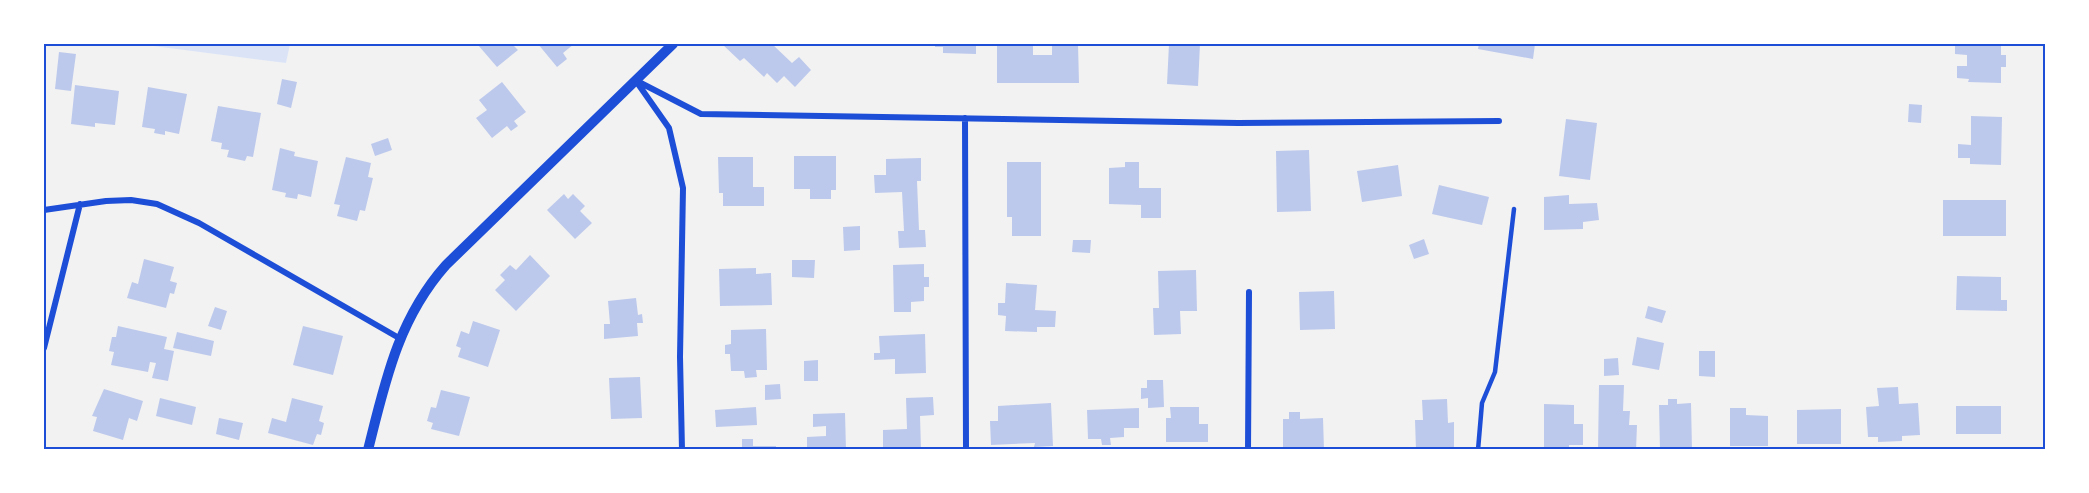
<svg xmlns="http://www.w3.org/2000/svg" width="2089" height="493" viewBox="0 0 2089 493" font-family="'Public Sans',sans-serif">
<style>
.green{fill:#dbe4f7}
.building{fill:#bdc9ec}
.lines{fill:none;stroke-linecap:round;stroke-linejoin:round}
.service{stroke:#1d4ed8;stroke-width:4.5}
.minor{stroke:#1d4ed8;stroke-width:6}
.tertiary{stroke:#1d4ed8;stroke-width:10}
.neatline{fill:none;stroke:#1d4ed8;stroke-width:2}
</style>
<rect width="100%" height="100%" fill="#f2f2f2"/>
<path class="green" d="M138 44H290L286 63Z"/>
<path class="building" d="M480 44H512L518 50 497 67 478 45Z
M538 44H574L563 53 567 59 557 67Z
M722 44H772L792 63 799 57 811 70 795 87 784 76 777 83 767 73 764 77 744 58 740 61Z
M935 44H976V54L943 53V47H935Z
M997 44H1033V55H1052V44H1078L1079 83H997Z
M1169 44H1200L1198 86 1167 84Z
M1479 44H1535L1533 59 1478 49Z
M1955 44H2001V55H2006V67H2001V83L1968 82 1969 79 1957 78V66H1967V55L1955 54Z
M59 52 76 54 71 91 55 89Z
M282 79 297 82 291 108 277 104Z
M502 82 526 112 514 121 518 126 511 131 507 126 492 138 476 118 487 110 479 100Z
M75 85 119 91 115 125 95 123V127L71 124Z
M148 87 187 94 179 134 165 131V135L154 133 155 129 142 127Z
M1909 104 1922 105 1921 123 1908 122Z
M218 106 261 113 253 157 247 156 245 161 227 157 229 150 221 149 222 143 211 141Z
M1971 116 2002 117 2001 165 1970 164V158H1958V144L1971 145Z
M1566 119 1597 123 1590 180 1559 176Z
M388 138 392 150 375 156 371 144Z
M280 148 295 152 294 156 318 161 311 197 298 194 297 199 285 197 286 193 272 190Z
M1309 150 1311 211 1277 212 1276 151Z
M794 156H836V190H831V199H810V189H794Z
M346 157 371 163 368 177 373 178 365 211 360 210 357 221 337 216 340 205 334 204Z
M718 157H753V187H764V206H723V193H719Z
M921 158V181H917L919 230H925L926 247 899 248 898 231H904L902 192 875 193 874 175H886V159Z
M1007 162H1041V236H1012V217H1007Z
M1125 162H1139V188H1161V218H1141V205L1109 204V168L1125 167Z
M1398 165 1402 196 1362 202 1357 171Z
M1439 185 1489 197 1482 225 1432 214Z
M564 194 568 199 573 194 585 206 580 211 592 223 575 239 547 210Z
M1569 195V204L1597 203 1599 220 1583 222V229L1544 230V197Z
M1943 200H2006V236H1943Z
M860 226V250L844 251 843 227Z
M1424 239 1429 254 1414 259 1409 245Z
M1073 240H1091L1090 253 1072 252Z
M530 255 550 276 516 311 495 290 505 280 500 275 510 265 516 270Z
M144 259 174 267 170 281 177 283 174 294 170 293 166 308 127 298 132 282 138 284Z
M792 260H815L814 278 792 277Z
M924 264V277H929V287H924V301L911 302V312H894L893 265Z
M756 268V274L771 273 772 305 720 306 719 269Z
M1196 270 1197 311H1180L1181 334 1154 335 1153 308H1159L1158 271Z
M1957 276 2001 277V300H2007V311L1956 310Z
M1006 283 1037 285 1035 310 1056 311 1055 327H1037V332L1005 331 1006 316 998 315V303H1005Z
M1334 291 1335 329 1300 330 1299 292Z
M636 298 638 315 642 314 643 323H637L638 336 604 339V324H610L608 301Z
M1648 306 1666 311 1662 323 1645 318Z
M215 307 227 311 221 330 208 326Z
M473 321 500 330 488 367 458 357 461 348 456 346 461 331 469 334Z
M118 326 167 337 164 349 174 351 168 381 152 378 156 363 150 362 148 372 111 365 114 352 109 351 112 337H116Z
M303 326 343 336 333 375 293 365Z
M766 329 767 370H756L757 377 745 378 744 371H731L730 354H725V345L731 344V330Z
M177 332 214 341 211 356 173 348Z
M925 334 926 373 895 374V359L874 360V353H880L879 336Z
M1637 337 1664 343 1659 370 1632 365Z
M1699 351H1715V377L1699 376Z
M1618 358 1619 375 1604 376V359Z
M818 360V381H804V361Z
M640 377 642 418 611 419 609 378Z
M1147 380H1163L1164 407 1148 408V398L1141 399V388H1147Z
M780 384 781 399 765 400V385Z
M1599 385H1624L1623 411H1630L1629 425H1637L1636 450H1598Z
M1898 387 1899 404 1918 403 1920 435 1902 436V441L1878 442V437H1868L1866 407 1879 406 1877 388Z
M104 389 143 401 137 421 129 418 123 440 93 431 97 417 92 416Z
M441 390 470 397 459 436 431 429 433 423 427 421 431 407 436 408Z
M933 397 934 415 920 416 921 450H883V430L907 429 906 398Z
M160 398 196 407 192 425 156 416Z
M292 398 323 406 319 421 324 423 321 435 317 434 313 445 268 433 272 418 286 422Z
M1447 399 1448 423 1454 422V450H1416L1415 420H1423L1422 400Z
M1668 399H1677V404L1691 403 1692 450H1660L1659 405H1668Z
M1051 403 1053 446 1034 447 1035 443 991 445 990 421H998V406Z
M1544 404 1574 405V424H1583V445H1569V450H1544Z
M1956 406H2001V434H1956Z
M756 407 757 425 716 427 715 410Z
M1170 407H1199V424H1208V442H1166V418H1171Z
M1139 408V428H1124V437L1110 438 1111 445H1102L1101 439H1088L1087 410Z
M1730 408H1746V415L1768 416V446H1730Z
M1841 409V444H1797V410Z
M1289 412H1300V419L1323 418 1324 450H1283V419H1289Z
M845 413 846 450H795V447H807V437L826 436V426L813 427V414Z
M219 418 243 423 239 440 216 434Z
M742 439H753V446H776V450H742Z"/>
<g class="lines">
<path class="service" d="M1478 450 1482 403 1495 372 1514 209"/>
<path class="minor" d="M635 80 701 114 1238 123 1499 121
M636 81 669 128 683 188 680 357 682 450
M965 118 966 450
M44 210 106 201 131 200 157 204 199 223 399 338
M44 348 80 204
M1248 450 1249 292"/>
<path class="tertiary" d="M368 450C385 382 398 319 446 265L673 44"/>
</g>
<rect width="2089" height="493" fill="none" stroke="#ffffff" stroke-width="90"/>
<rect x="45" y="45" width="1999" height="403" class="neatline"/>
</svg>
